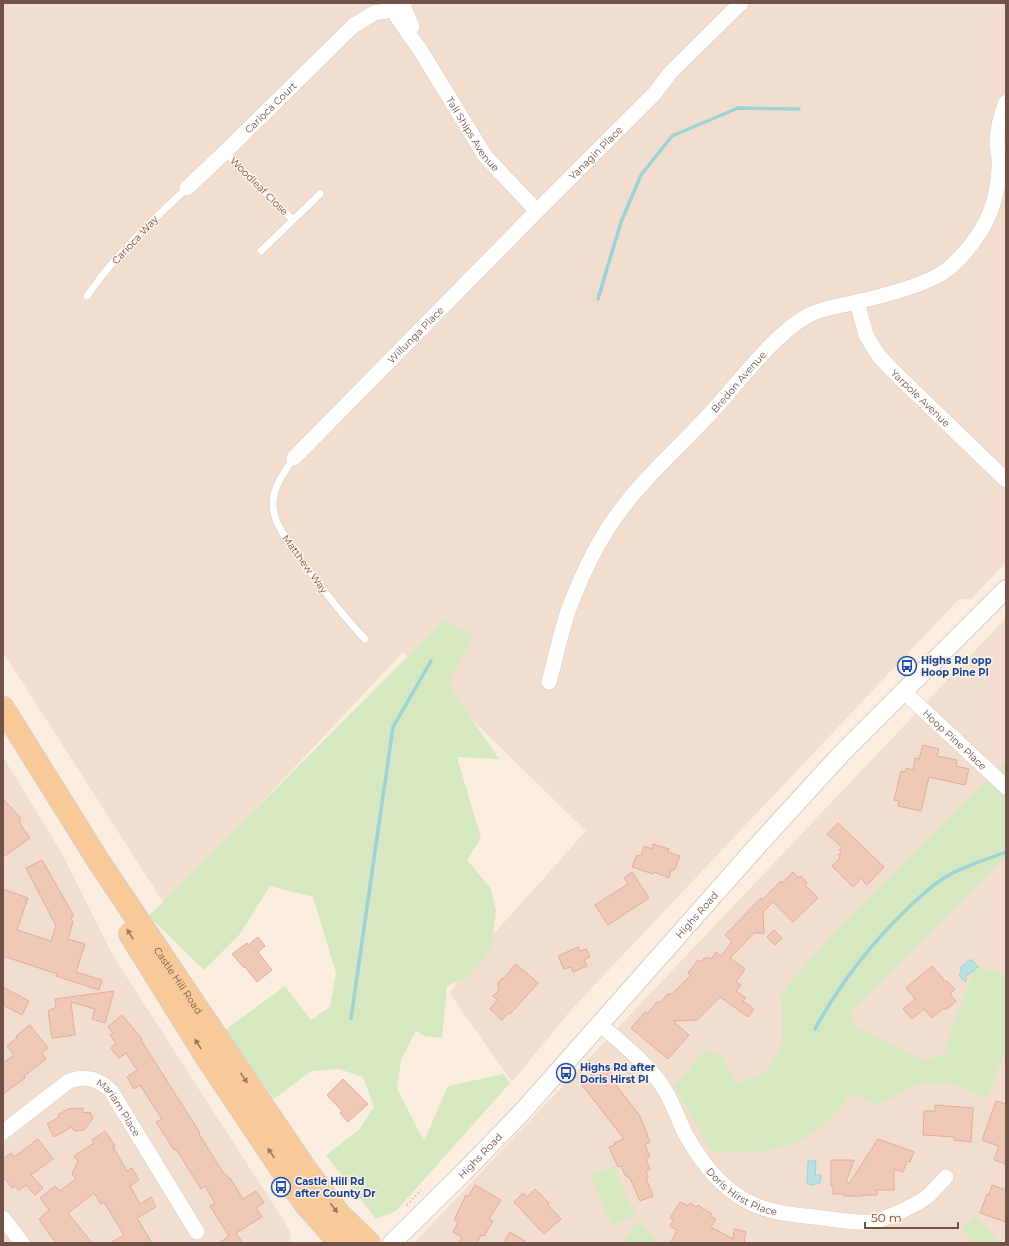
<svg xmlns="http://www.w3.org/2000/svg" width="1009" height="1246" viewBox="0 0 1009 1246" font-family="Montserrat,sans-serif">
<style>
.residential{fill:#f2decf}
.green{fill:#d5e8bf}
.water{fill:#b6e2e4;stroke:#9cd3d5}
.lines{fill:none;stroke-linecap:round;stroke-linejoin:round}
.stream{stroke:#9cd3d5;stroke-width:3.5}
.building{fill:#f0c8b8;stroke:#e2ac99}
.service-casing{stroke:#dfc9bc;stroke-width:8}
.minor-casing{stroke:#dfc9bc;stroke-width:16}
.tertiary-casing{stroke:#dfc9bc;stroke-width:20}
.primary-casing{stroke:#d7cfcc;stroke-width:24}
.path{stroke:#d4ab9c;stroke-width:2;stroke-dasharray:1 3;stroke-linecap:butt}
.service{stroke:#fff;stroke-width:7}
.minor{stroke:#fff;stroke-width:15}
.tertiary{stroke:#fff;stroke-width:18}
.primary{stroke:#f9ca99;stroke-width:22}
.oneway{fill:#9a7660}
.labels{text-anchor:middle;dominant-baseline:central;stroke-width:3;stroke-linejoin:round;paint-order:stroke}
.street-label{font-size:10px;fill:#715248;stroke:#fff2e6}
.transit-label{font-size:10px;font-weight:bold;fill:#164399;stroke:#fff2e6;text-anchor:start}
</style>
<rect width="100%" height="100%" fill="#fbede0"/>
<path class="residential" d="M3 3H1006V562L971 599H959L570 1011 512 1082 450 994 473 957 586 831 403 652 165 905 3 652Z
M1006 618V1243H414L595 1052Z
M3 757 60 850 112 954 291 1232 289 1243H3Z"/>
<path class="green" d="M444 620 473 636 448 684 499 759 457 757 481 838 467 860 491 889 496 910 491 950 468 977 447 986 442 1038 425 1036 416 1031 401 1060 397 1089 424 1141 448 1086 504 1074 510 1083 396 1211 376 1219 326 1155 359 1130 374 1107 363 1077 339 1069 311 1071 274 1099 224 1031 285 986 311 1020 330 1007 336 973 313 897 270 886 240 934 204 970 149 916Z
M1006 761V856L850 1012 854 1025 921 1060 944 1055 950 1035 975 966 1004 974 1006 985V1050L986 1098 954 1084H918L877 1105 853 1093 826 1123 796 1143 764 1151 712 1152 674 1086 704 1051 721 1055 736 1083 764 1074 783 1044 781 993 840 926Z
M614 1166 635 1216 612 1225 590 1175Z
M975 1215 1000 1243H974L961 1228Z
M638 1222 661 1243H626L623 1240Z"/>
<path class="water" d="M969 960H972L978 967 965 977 967 980 965 982 959 975 962 971 960 968Z
M808 1161H816L815 1175H821L820 1183H815L814 1185 807 1184Z"/>
<g class="lines">
<path class="stream" d="M598 299 621 222 641 175 672 136 738 108 799 109
M351 1018 393 727 431 661
M815 1029C839 985 869 946 905 911 917 899 930 887 944 878 963 866 986 860 1006 852"/>
</g>
<path class="building" d="M923 745 939 749 937 756 957 760 956 766 969 769 965 785 929 777 921 811 898 806 899 801 894 800 901 771 905 772 906 768 913 770 915 758 919 759Z
M3 799 20 817V824L30 838 3 857Z
M838 823 884 867 867 885 861 879 853 887 832 866 840 858 838 855 841 852 839 850 842 847 827 834Z
M653 844 669 849 668 852 680 856 675 869H674L673 871 671 870 669 878 654 872 653 874 632 867 637 855 641 856 644 846 652 849Z
M42 860 74 916 71 918 73 922 68 939 85 944 76 972 102 980 99 990 56 976 57 974 3 956V889L28 898 17 930 51 941 56 926 26 868Z
M632 872 649 898 608 925 595 905 628 884 624 878Z
M793 872 798 878 801 876 807 883 805 885 818 898 793 922 773 902 763 912 764 933H754L730 958 745 969 736 982 741 985 736 991 746 998 743 1001 754 1009 748 1017 720 997 697 1020 673 1021 689 1035 668 1059 631 1028 645 1012 647 1014 657 1002 659 1003 668 994H672L691 975 688 973 698 960 701 962 704 958 706 959 708 957 711 959 716 952 721 956 732 942 725 935 761 898 762 900 781 881 782 883Z
M774 930 782 938 775 945 767 937Z
M258 937 265 946 258 952 272 970 257 982 245 967 244 968 232 954 247 943 248 945Z
M578 947 580 951 586 949 590 957 584 960 587 966 573 972 571 967 564 969 558 956Z
M516 964 538 983 510 1014 508 1013 502 1020 490 1009 497 1000 493 996 499 990 498 983 502 978H504Z
M932 966 946 982 947 981 955 989 950 994 956 1001 946 1010 944 1008 932 1018 924 1009 912 1019 903 1009 915 999 906 988Z
M3 987 29 1001 22 1015 3 1005Z
M114 991 105 1023 92 1019 95 1009 71 1002 75 1035 52 1038 48 1011 56 1007 55 999Z
M122 1015 142 1039 141 1040 200 1133 199 1134 224 1174H226L229 1179 230 1178 243 1199 256 1191 264 1203 256 1208 262 1217 236 1233 243 1243H219L229 1236 210 1206 215 1203 205 1186 201 1189 176 1149 174 1150 156 1122 162 1119 140 1085 134 1089 127 1077 137 1070 126 1053 119 1058 111 1048 116 1043 110 1035 113 1033 108 1027Z
M30 1025 48 1048 42 1053 46 1059 24 1076 25 1078 3 1094V1063L14 1055 7 1046 17 1038 16 1036Z
M602 1066 604 1069 607 1067 615 1078 612 1080 640 1116 650 1142 645 1145 650 1157 646 1159 650 1169 646 1171 648 1177 646 1178 653 1196 640 1201 630 1178 625 1175 621 1166 618 1167 609 1147 616 1144 614 1143 624 1139 582 1085 586 1081 585 1080Z
M343 1079 368 1104 348 1122 340 1113 342 1111 327 1095Z
M996 1101 1006 1104V1164L994 1160 999 1146 982 1140Z
M935 1105 973 1108 971 1142 954 1140V1137L923 1135 924 1111H935Z
M83 1108V1113L90 1112 93 1118 84 1130 74 1131 72 1127 54 1137 47 1124 59 1117 58 1115 68 1109Z
M105 1131 115 1146 113 1147 127 1171 132 1168 139 1180 130 1186 140 1204 151 1197 156 1207 137 1218 152 1243H110L124 1235 104 1202 101 1204 94 1193 68 1213 92 1243H56L39 1219 49 1210 40 1198 55 1186 60 1191 76 1179 72 1174 78 1161 74 1156 94 1143 92 1140Z
M38 1139 53 1159 31 1175 43 1188 35 1195 26 1185 19 1190 15 1186 12 1188 3 1177V1159L11 1153 14 1157Z
M878 1139 914 1152 910 1162 907 1161 903 1172 894 1169V1190H877V1195H862V1196H844V1194H833V1187L831 1186V1160H854L846 1182 849 1184Z
M475 1185 501 1200 489 1219 493 1221 484 1236 481 1235 477 1243H459L462 1237 453 1232 458 1222 454 1220 466 1195 468 1197Z
M992 1185 1006 1190V1222L980 1213 987 1194 989 1195Z
M535 1189 549 1203 548 1205 561 1219 544 1234 514 1202 523 1193 527 1197Z
M680 1202 688 1206 690 1203 697 1207 698 1205 712 1214 710 1216 716 1219 711 1227 733 1239 734 1229 746 1232 744 1243H671L677 1230 670 1226 673 1220 670 1218Z
M510 1232 528 1243H503Z"/>
<g class="lines">
<g class="service-casing">
<path id="service" d="M225 152 293 220
M261 251 320 194
M87 296C115 255 151 222 187 188
M294 458C285 471 274 485 273 502 273 511 275 520 280 528 286 541 297 554 306 566 324 591 343 616 365 639"/>
</g>
<g class="minor-casing">
<g id="minor">
<path d="M402 3 412 27"/>
<path id="s1" d="M392 10C402 23 409 36 419 48L485 156 537 211"/>
<path id="s2" d="M187 188 225 152 353 26 374 13 386 11"/>
<path id="s3" d="M857 302 866 335 878 355 893 371 1006 480"/>
<path id="s4" d="M294 458 537 211 654 94 670 73 741 3"/>
<path id="s5" d="M549 682C556 657 561 630 570 606 583 572 598 540 620 511 648 473 685 442 717 406 743 377 773 336 807 316 821 308 840 306 856 302 883 296 915 288 939 275 953 267 969 249 978 235 991 216 998 192 999 168 1000 160 998 152 997 144 997 130 1001 115 1006 102"/>
<path id="s6" d="M903 691 1006 787"/>
<path id="s7" d="M600 1025C621 1042 644 1061 661 1084 672 1099 677 1118 686 1135 702 1164 724 1192 755 1205 778 1215 805 1215 830 1219 844 1221 858 1223 872 1222 884 1220 921 1203 929 1195 935 1189 940 1183 946 1177"/>
<path id="s8" d="M3 1132 69 1081C85 1075 99 1079 111 1091L197 1232"/>
<path d="M3 1218 22 1243"/>
</g>
</g>
<g class="tertiary-casing">
<g id="tertiary">
<path id="s9" d="M392 1243 464 1172 523 1111 759 844 842 753 1006 589"/>
</g>
</g>
<g class="primary-casing">
<g id="primary">
<path id="s10" d="M3 708 99 862 304 1167 339 1214 369 1243"/>
<path d="M130 934 207 1058 292 1185 307 1206 340 1243"/>
</g>
</g>
<path class="path" d="M407 1205 421 1190"/>
<use href="#service" class="service"/>
<use href="#minor" class="minor"/>
<use href="#tertiary" class="tertiary"/>
<use href="#primary" class="primary"/>
</g>
<defs><path id="oneway-solid" d="M-6-.8H1V-3.2L6.5 0L1 3.2V.8H-6Z"/></defs>
<g class="oneway">
<use href="#oneway-solid" transform="translate(130 934) rotate(-122)"/>
<use href="#oneway-solid" transform="translate(198 1044) rotate(-122)"/>
<use href="#oneway-solid" transform="translate(244 1078) rotate(56)"/>
<use href="#oneway-solid" transform="translate(271 1153) rotate(-124)"/>
<use href="#oneway-solid" transform="translate(334 1208) rotate(53)"/>
</g>
<defs>
<g id="bus-ring" transform="scale(1)"><circle r="9.5" fill="#fff2e6" stroke="#1a4fb4" stroke-width="1.5"/><path d="M-5-6H5V4H4V6H2V4H-2V6H-4V4H-5ZM-3.5-4V0h7V-4ZM-3.5 1.2v1.5H-2V1.2ZM2 1.2v1.5H3.5V1.2Z" fill="#1a4fb4"/></g>
</defs>
<g fill-rule="evenodd">
<use href="#bus-ring" x="907" y="666"/>
<use href="#bus-ring" x="566" y="1073"/>
<use href="#bus-ring" x="281" y="1187"/>
</g>
<g class="labels">
<g class="street-label">
<text stroke="none"><textPath href="#s2" startOffset="116">Carioca Court</textPath></text>
<text stroke="none"><textPath href="#s1" startOffset="148">Tall Ships Avenue</textPath></text>
<text stroke="none"><textPath href="#s4" startOffset="429">Yanagin Place</textPath></text>
<text transform="translate(259 186) rotate(45)">Woodleaf Close</text>
<text transform="translate(135 240) rotate(-47)">Carioca Way</text>
<text stroke="none"><textPath href="#s4" startOffset="173">Willunga Place</textPath></text>
<text stroke="none"><textPath href="#s5" startOffset="362">Bredon Avenue</textPath></text>
<text stroke="none"><textPath href="#s3" startOffset="118">Yarpole Avenue</textPath></text>
<text transform="translate(305 564) rotate(54)">Matthew Way</text>
<text stroke="none"><textPath href="#s6" startOffset="71">Hoop Pine Place</textPath></text>
<text stroke="none"><textPath href="#s9" startOffset="448">Highs Road</textPath></text>
<text stroke="none"><textPath href="#s10" startOffset="324">Castle Hill Road</textPath></text>
<text stroke="none"><textPath href="#s8" startOffset="147">Mariam Place</textPath></text>
<text stroke="none"><textPath href="#s9" startOffset="124">Highs Road</textPath></text>
<text stroke="none"><textPath href="#s7" startOffset="224">Doris Hirst Place</textPath></text>
</g>
<g class="transit-label">
<text x="921" y="660">Highs Rd opp<tspan x="921" dy="12">Hoop Pine Pl</tspan></text>
<text x="580" y="1067">Highs Rd after<tspan x="580" dy="12">Doris Hirst Pl</tspan></text>
<text x="295" y="1181">Castle Hill Rd<tspan x="295" dy="12">after County Dr</tspan></text>
</g>
</g>
<rect width="1009" height="1246" fill="none" stroke="#715248" stroke-width="8"/>
<path d="M865 1222v6h93v-6" fill="none" stroke="#715248" stroke-width="2"/>
<text x="871" y="1222" font-size="12" fill="#715248" stroke="#fff2e6" stroke-width="3" paint-order="stroke">50 m</text>
</svg>
